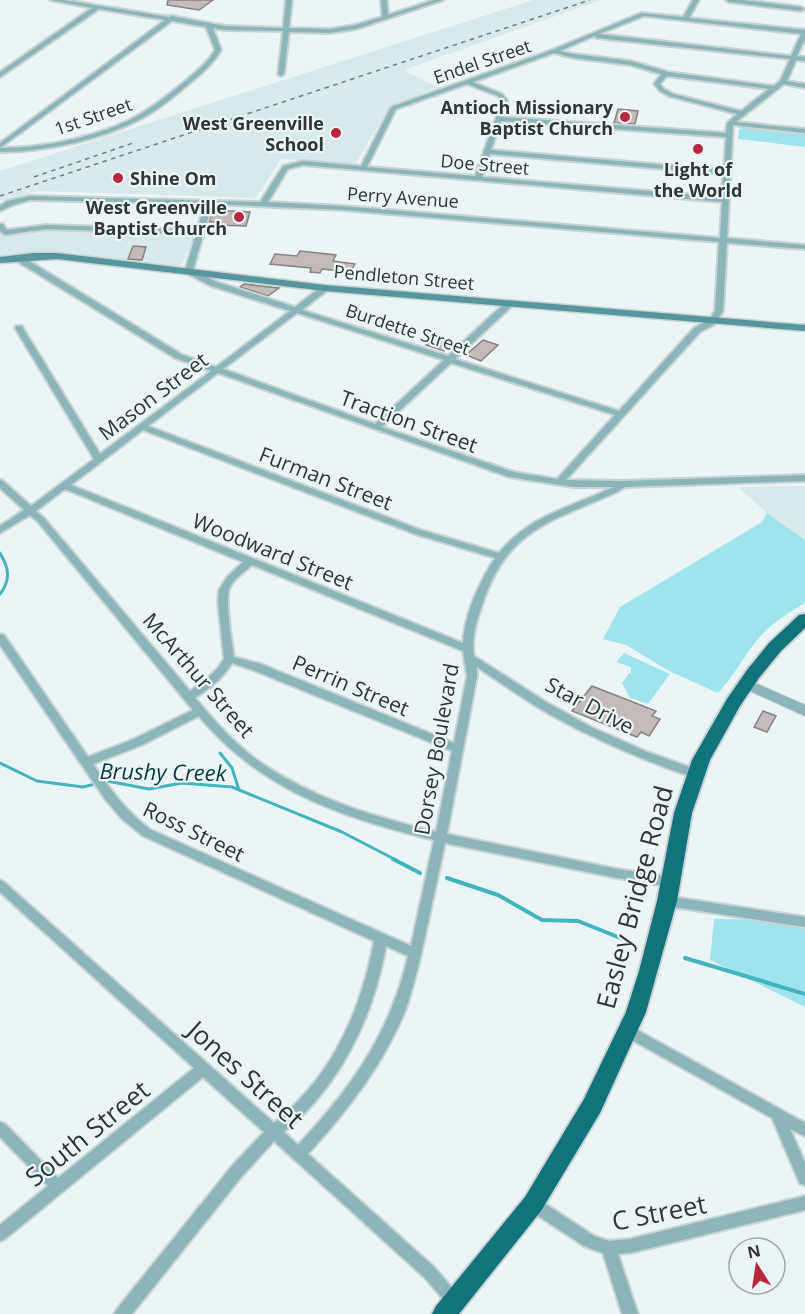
<svg xmlns="http://www.w3.org/2000/svg" width="805" height="1314" viewBox="0 0 805 1314" font-family="'Open Sans',sans-serif">
<style>
.built{fill:#d8e9eb}
.green{fill:#9fe4ea}
.lines{fill:none;stroke-linecap:round;stroke-linejoin:round}
.stream-far1{stroke:#43b3bd;stroke-width:3}
.stream{stroke:#43b3bd;stroke-width:4}
.building{fill:#c3baba;stroke:#8a8282;stroke-width:1.5}
.minor-casing{stroke:#cad2d3;stroke-width:4}
.tertiary-casing{stroke:#cad2d3;stroke-width:2}
.secondary-casing{stroke:#cad2d3;stroke-width:3}
.trunk-casing{stroke:#cad2d3;stroke-width:4}
.minor{fill:#8bb5b8;fill-rule:evenodd}
.tertiary{fill:#8bb5b8;fill-rule:evenodd}
.secondary{fill:#54969c;fill-rule:evenodd}
.trunk{fill:#11747c;fill-rule:evenodd}
.rail{stroke:#767c7c;stroke-width:1.5;stroke-dasharray:4.5 4.5;stroke-linecap:butt}
.poi-dot{fill:#b82740;stroke:#ecf5f6;stroke-width:2}
.labels{text-anchor:middle;dominant-baseline:central;stroke-width:4.5;stroke-linejoin:round;paint-order:stroke}
.far-street-label{font-size:18px;fill:#313535;stroke:#ecf5f6}
.far-poi-label{font-size:18px;font-weight:bold;fill:#313535;stroke:#ecf5f6;text-anchor:end}
.street-label{font-size:21px;fill:#313535;stroke:#ecf5f6}
.water-label{font-size:22px;font-style:italic;fill:#03393d;stroke:#ecf5f6}
.near-street-label{font-size:26px;fill:#313535;stroke:#ecf5f6}
</style>
<rect width="100%" height="100%" fill="#ecf5f6"/>
<path class="built" d="M533 0H601L404 70 437 87 390 106 356 163 281 159 256 198 39 191 0 201V171Z
M0 229H74L198 234 180 266 26 253 0 256Z
M805 486V540L767 513 738 487Z"/>
<path class="green" d="M743 128 805 135V147L738 139 739 129Z
M767 513 805 540V603C786 614 767 626 754 644 742 660 732 678 718 693L669 671 626 645 603 639 620 607 762 522Z
M624 653 670 674 648 704 630 698 622 683 629 673H631V667L616 662Z
M714 919 785 920 805 924V1007L710 960Z"/>
<g class="lines">
<path class="stream-far1" d="M0 553C9 568 11 580 0 594
M220 753 232 768 239 790
M0 763 37 781 83 787 107 781 149 789 182 783 232 787 342 832 396 860"/>
<path class="stream" d="M393 859 420 873
M447 878 498 895 542 920 578 921 628 941
M685 958 805 994"/>
</g>
<path class="building" d="M168 0H213L199 10 167 5Z
M618 109 638 111 635 124 614 123Z
M212 211H232L250 212 246 226 213 225 214 222H209Z
M133 246 146 247 142 260 128 259Z
M300 251 336 255 333 261 355 264 350 272 322 269 320 273 310 272 311 268 270 264 275 254 297 256Z
M244 284 279 288 268 296 240 287Z
M434 338 452 344 444 351 426 345Z
M483 340 498 345 481 361 466 355Z
M592 686 656 711 652 716 660 719 649 736 641 732 637 737 572 711Z
M763 711 776 716 767 732 754 727Z"/>
<g class="lines">
<g class="minor-casing">
<path id="minor" d="M50 0H64L169 17 172 16 225 26 283 28 286 0H292L289 28 330 29 355 25 382 17 381 0H387L388 15 434 0H443L356 29 330 33 289 32 284 74 281 76 278 74 283 31 225 30 213 28 221 50C214 63 201 74 190 83 176 95 162 107 146 116 106 139 46 152 0 152V143L165 20 99 9 0 77V72L92 8ZM172 21 206 27 215 50C208 63 194 73 183 83 170 93 157 104 142 113 104 136 45 148 0 148Z
M693 0H699L689 18 805 30V39L797 56 805 57V61L796 60 787 81 805 84V88L784 84 736 122 805 129V133L733 125 727 238 805 245V249L727 243 723 311 715 324 700 332 566 480 621 481 805 475V481L625 487 617 492C553 521 508 528 483 602 477 620 471 637 474 656L546 702 591 727 645 751 700 771 702 774 700 777H692C643 760 596 740 551 715 525 700 501 683 477 667V676L447 834 617 869 671 877 675 879 677 882 675 885 671 887 617 878 445 843C440 868 434 893 429 918 422 950 416 981 405 1011 383 1065 347 1111 308 1154L434 1267 460 1297 463 1302 460 1307 455 1309 450 1307 424 1277 274 1141 242 1176 132 1314H114L117 1309 232 1166 264 1132 203 1077 5 1239 0 1241V1225L48 1186 0 1137V1122L5 1124 58 1178 194 1068 0 892V880L4 882 274 1123C331 1078 361 1012 374 941L143 836 122 819 105 799 0 645V634L4 635 88 757 134 739 193 710 38 522 30 515 0 533V526L24 510 0 488V480L3 481 31 506 94 459 15 328 16 326H22L23 328 100 454 211 371 175 358 15 260V256H21L181 354 216 367 290 311 211 286 186 273 185 271 196 234 46 229 5 235 0 231V224H3L7 230 46 225 197 230 205 204 30 200 13 205 0 211V206L7 201 30 196 260 202 283 166 303 161 361 166 391 107 552 50 641 13 683 17ZM644 16 801 34 791 56 599 34ZM594 36 597 38 790 59 780 81 774 86 668 72 631 61 574 54 560 51ZM554 53 574 58 630 65 661 74 654 84 660 91 669 96 737 114 727 123 726 133 503 117 507 100 502 94 473 82ZM667 76 769 89 741 111 673 94 664 89 660 84ZM467 84 498 96 502 101 475 176 367 167 396 109ZM501 121 726 137 724 170 491 150ZM490 154 723 174 722 197 482 177ZM303 165 722 202 720 238 343 206 268 202 288 169ZM212 204 343 210 719 242 715 311 709 320 694 328 619 411 455 359 512 306V302H506L448 356 302 310 328 290V286H322L295 307 217 282 193 270ZM297 313 444 360 375 424 223 369ZM451 363 615 415 557 479 514 472 382 427ZM218 373 509 477 573 487H613C571 508 531 514 499 553L421 530 148 426ZM143 430 415 534 495 558C479 583 465 613 463 643L71 485ZM65 489 243 562 227 577 219 590 218 602 224 659 217 669 208 678 190 691 44 518 36 511ZM252 565 463 651 467 676 454 743 261 664 234 657C232 642 225 603 229 590 232 580 244 572 252 565ZM232 663 253 670 452 751 436 832C371 816 307 797 253 757 231 740 213 719 195 698 210 688 222 679 232 663ZM199 716C260 790 343 818 434 840L411 946 151 830C126 812 110 789 93 764L142 745ZM386 946 408 956C390 1034 352 1087 298 1145L284 1132C340 1086 373 1018 386 946Z
M726 0H743L801 7 804 9 801 11 729 2Z
M667 896 805 917V927L667 906 663 904 661 901 663 898Z
M628 1025 805 1123V1136L790 1129 805 1163V1185L800 1184 772 1118 623 1035 621 1031 623 1027Z
M805 1196V1210L630 1253 618 1254 638 1314H622L603 1253 584 1246 528 1209 526 1204 528 1199 533 1197 538 1199 594 1236 609 1241 630 1239Z"/>
</g>
<g class="tertiary-casing">
<path id="tertiary" d="M746 679 805 705V716L741 687 739 684Z"/>
</g>
<g class="secondary-casing">
<path id="secondary" d="M34 253H57L325 285 805 325V331L325 291 57 259 0 263V257Z"/>
</g>
<g class="trunk-casing">
<path id="trunk" d="M805 614V628L781 651 759 678 740 706 710 760 692 813 677 901 646 1012 600 1113 541 1211 459 1314H432L436 1306 525 1197 584 1099 626 1012 639 971 657 901 674 813 692 760 727 699 747 670 769 643 799 615Z"/>
</g>
<use href="#minor" class="minor"/>
<use href="#tertiary" class="tertiary"/>
<use href="#secondary" class="secondary"/>
<use href="#trunk" class="trunk"/>
<path class="rail" d="M34 177 136 142
M0 196 590 0"/>
</g>
<g class="poi-dot">
<circle cx="625" cy="117" r="6"/>
<circle cx="336" cy="133" r="6"/>
<circle cx="698" cy="149" r="6"/>
<circle cx="118" cy="178" r="6"/>
<circle cx="239" cy="217" r="6"/>
</g>
<g class="labels">
<g class="far-street-label">
<text transform="translate(482 61) rotate(-19)">Endel Street</text>
<text transform="translate(93 116) rotate(-19)">1st Street</text>
<text transform="translate(485 164) rotate(5)">Doe Street</text>
<text transform="translate(403 197) rotate(4)">Perry Avenue</text>
<text transform="translate(404 277) rotate(5)">Pendleton Street</text>
<text transform="translate(408 329) rotate(18)">Burdette Street</text>
</g>
<g class="far-poi-label">
<text x="613" y="107">Antioch Missionary<tspan x="613" dy="21">Baptist Church</tspan></text>
<text x="324" y="123">West Greenville<tspan x="324" dy="21">School</tspan></text>
<text x="698" y="169" text-anchor="middle">Light of<tspan x="698" dy="21">the World</tspan></text>
<text x="130" y="178" text-anchor="start">Shine Om</text>
<text x="227" y="207">West Greenville<tspan x="227" dy="21">Baptist Church</tspan></text>
</g>
<g class="street-label">
<text transform="translate(153 396) rotate(-37)">Mason Street</text>
<text transform="translate(409 421) rotate(20)">Traction Street</text>
<text transform="translate(326 478) rotate(21)">Furman Street</text>
<text transform="translate(273 551) rotate(22)">Woodward Street</text>
<text transform="translate(199 675) rotate(49)">McArthur Street</text>
<text transform="translate(351 685) rotate(23)">Perrin Street</text>
<text transform="translate(590 705) rotate(28)">Star Drive</text>
<text transform="translate(436 749) rotate(-80)">Dorsey Boulevard</text>
<text transform="translate(194 831) rotate(26)">Ross Street</text>
</g>
<g class="water-label">
<text transform="translate(163 771) rotate(1)">Brushy Creek</text>
</g>
<g class="near-street-label">
<text transform="translate(634 897) rotate(-75)">Easley Bridge Road</text>
<text transform="translate(246 1074) rotate(42)">Jones Street</text>
<text transform="translate(87 1133) rotate(-39)">South Street</text>
<text transform="translate(659 1212) rotate(-11)">C Street</text>
</g>
</g>
<g transform="translate(757 1266) rotate(348)"><circle r="28" fill="#ecf5f6" stroke="#a1a8a9" stroke-width="1.5"/>
<path d="M0-4.5L10 22L0 15L-10 22Z" fill="#b82740"/>
<text y="-9" font-size="16" font-weight="bold" text-anchor="middle" fill="#313535">N</text>
</g>
</svg>
